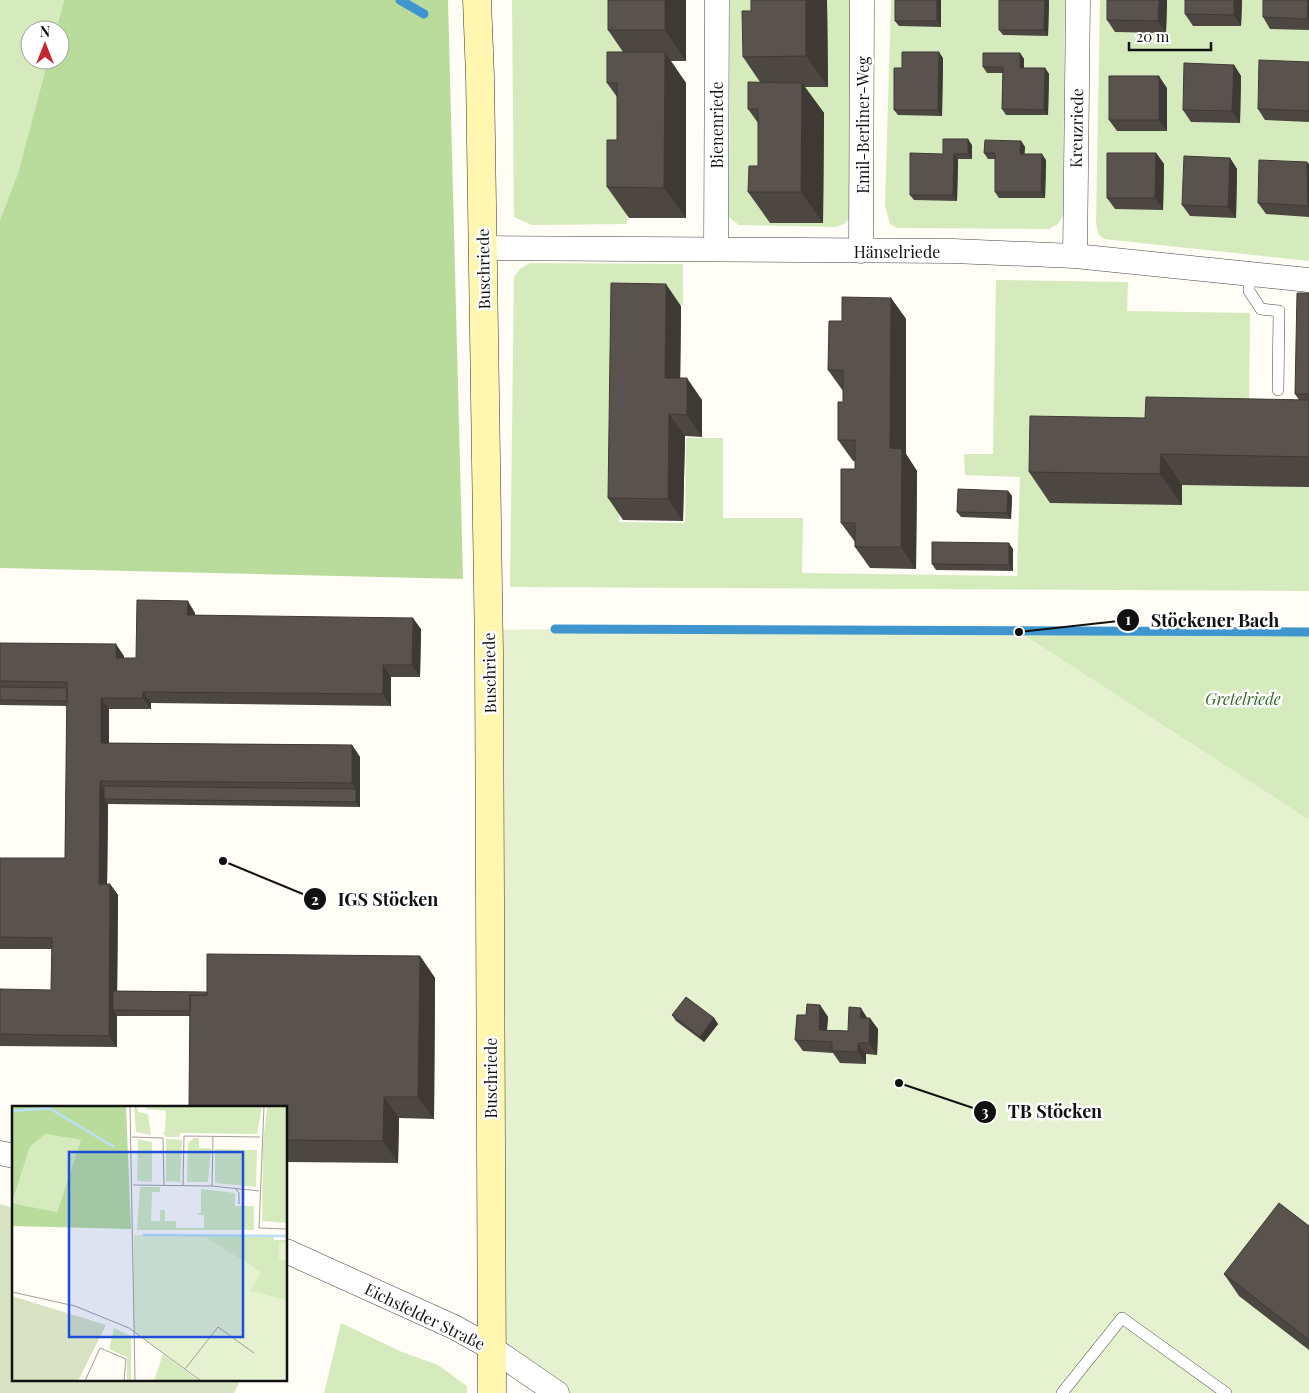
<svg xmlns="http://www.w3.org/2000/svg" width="1309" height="1393" viewBox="0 0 1309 1393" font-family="'Playfair Display',serif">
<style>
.green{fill:#d5ebbd}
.forest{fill:#b9dc9c}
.cemetery{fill:#d9e3c4}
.pitch{fill:#e6f2cf}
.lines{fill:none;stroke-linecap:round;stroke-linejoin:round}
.stream{stroke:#3f96cf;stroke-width:9}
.lane-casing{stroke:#444;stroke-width:12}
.street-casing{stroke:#444;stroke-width:25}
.secondary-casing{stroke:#333;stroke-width:29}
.lane{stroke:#fff;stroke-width:11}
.street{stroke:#fff;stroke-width:24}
.secondary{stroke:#fff6b0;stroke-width:28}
.wall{fill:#4d4742}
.shaded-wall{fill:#3f3936}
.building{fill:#5a524d;stroke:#3f3936}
.labels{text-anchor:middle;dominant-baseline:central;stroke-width:5;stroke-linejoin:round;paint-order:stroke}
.street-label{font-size:16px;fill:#111;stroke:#fff}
.park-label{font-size:16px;font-style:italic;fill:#2f6b1f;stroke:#fff}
.inset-river{fill:none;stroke:#b9e0f7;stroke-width:2.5}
.inset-road{fill:none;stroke:#a09f9a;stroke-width:1}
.view{fill:#1d4ed8;fill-opacity:0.15;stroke:#1d4ed8;stroke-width:2.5}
.inset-edge{fill:none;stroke:#111;stroke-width:2.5}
.leader{fill:none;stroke:#111;stroke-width:2}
.callout-dot{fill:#111;stroke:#fff;stroke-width:2}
.mark-label{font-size:15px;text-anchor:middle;font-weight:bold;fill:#fff}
.callout-label{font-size:18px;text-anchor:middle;font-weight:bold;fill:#111;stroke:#fff;stroke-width:5;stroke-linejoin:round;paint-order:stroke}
</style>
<rect width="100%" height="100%" fill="#fffdf5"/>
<path class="green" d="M0 0H64L56 30H30V60H48L18 173 0 220Z
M512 0H626L627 224 532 225 514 217Z
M730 0H854L851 217 844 224 836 227 739 225 729 217Z
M891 0H1065L1063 216 1058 224 1049 229 897 228 890 224 885 206Z
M1100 0H1309V261L1104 239 1099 235 1096 224Z
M530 263 683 264V305L621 304 619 522 685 523 686 438H723V518H803L802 573 1017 576 1020 477 965 475 964 454H993L996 280 1128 282 1127 311 1250 313 1249 406 1309 407V591L510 587 514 277 521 268Z
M1019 632H1309V820Z
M341 1323 402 1352 438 1365 467 1386V1393H324Z"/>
<path class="forest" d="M64 0H448L463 579 0 568V220L18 173 48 60H60V30H56Z"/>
<path class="cemetery" d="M0 1204 14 1208V1379H241L234 1393H0Z"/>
<path class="pitch" d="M555 629 1019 632 1309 820V1393H557L490 1347 489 630Z"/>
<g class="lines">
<path class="stream" d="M400 0 424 14
M555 629 1309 632"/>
<g class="lane-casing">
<path id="lane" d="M1249 273V291L1261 309 1279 311 1278 390
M1062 1393 1122 1318 1226 1393"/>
</g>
<g class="street-casing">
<path id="street" d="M483 248 953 251 1075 256 1309 280
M716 249 717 0
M861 251 862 0
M1075 256 1078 0
M0 1153 14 1156
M286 1251 454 1327 490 1347 557 1393"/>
</g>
<g class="secondary-casing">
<path id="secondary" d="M477 0 480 76 489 652 492 1393"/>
</g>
<use href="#lane" class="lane"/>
<use href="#street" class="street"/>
<use href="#secondary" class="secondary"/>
</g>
<path class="wall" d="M686 0V61H670L686 83V218H629L607 187 617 140V97L607 83 623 52 608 30Z
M827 0 828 87H805L824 113 823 223H770L748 192 758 166V123L748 109 760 82 743 57 751 11Z
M895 0H941V27L899 26 895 21Z
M999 0H1049L1048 36 1003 35 999 30Z
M1167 0 1166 33 1115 32 1107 20Z
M1242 0 1241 26H1193L1185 14Z
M1309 0V30L1270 29 1263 17Z
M1020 53 1024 59V68H1045L1049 74 1048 115H1006L1002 109 1003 73H987L983 67Z
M943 58 942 116 898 115 894 110 902 68Z
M1309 62V122L1265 120 1258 109Z
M1234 65 1241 76 1240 123 1191 122 1183 110Z
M1167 88V131H1117L1109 120Z
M1021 141 1025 147 1024 154 1046 160 1045 198H999L995 192V159H988L984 153Z
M972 145V159H958L957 201 914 200 910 195 943 154Z
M1156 153 1164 164 1163 210 1115 209 1107 198Z
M1230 158 1237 169 1236 218 1190 216 1182 205Z
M1309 164V217L1266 214 1258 203Z
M1309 293V487L1182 485V505L1050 503 1029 472 1145 418 1299 400 1295 394Z
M891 298 906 319V454L917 471 916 569 870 568 855 547V542L841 523 855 469V461H853L838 440 843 402V391L828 370 842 321Z
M681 306 680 378 702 400V437L685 436 683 521 623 520 608 498Z
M1008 491 1012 496 1011 519 961 517 957 512Z
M1013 549V571L936 570 932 564Z
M195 613V615L421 629 420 677H391V706L151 703V709H109V743L352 745 360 757V807L108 804 107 884H110L118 895 117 991 207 992 420 956 435 978 434 1119 399 1118 398 1163 286 1162V1107L190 1016H117V1047L0 1046V990H51L52 949H0V858H65L67 706 0 705V643L124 656V658H136Z
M820 1005 828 1017 827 1030 848 1031 868 1018 878 1029 877 1055 866 1054V1064L840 1063 833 1053 803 1051 795 1040 806 1015Z
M672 1015 714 1018 718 1024 704 1042 676 1021Z
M1309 1226V1350L1239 1296 1224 1274Z"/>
<path class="shaded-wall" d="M665 0H686V61L665 30Z
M806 0H827L828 87 806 56Z
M937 0H941V27L937 21Z
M1045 0H1049L1048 36 1044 30Z
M1159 0H1167L1166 33 1158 21Z
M1234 0H1242L1241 26 1234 15Z
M1308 0H1309V21L1307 19Z
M665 52 686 83V218L664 188Z
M939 52 943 58 942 116 938 110Z
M1020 53 1024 59V73L1020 68Z
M1234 65 1241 76 1240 123 1232 111Z
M1045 68 1049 74 1048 115 1044 110Z
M1159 76 1167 88V131L1159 120Z
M802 83 824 113 823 223 801 192Z
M968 139 972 145V159L968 154Z
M1021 141 1025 147 1024 160 1020 154Z
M1156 153 1164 164 1163 210 1155 198Z
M954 154 958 159 957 201 953 195Z
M1042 154 1046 160 1045 198 1041 192Z
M1230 158 1237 169 1236 218 1228 207Z
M1307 162 1309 164V207L1308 206Z
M666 284 681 306 680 400 665 378Z
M891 298 906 319V454L917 471 916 569 901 547 890 448Z
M687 378 702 400V437L687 415Z
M669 414 685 436 683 521 668 499Z
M1161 454 1182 485V505L1160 474Z
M1008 491 1012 496 1011 519 1007 513Z
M1009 543 1013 549V571L1009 565Z
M188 601 195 613V626L187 615Z
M413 618 421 629 420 677 412 665Z
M116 644 124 656V669L116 658Z
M383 665 391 677V706L383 694Z
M143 692 151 703V709L143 698Z
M101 698 109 709V754L101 743Z
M352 745 360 757V807L356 802V789L352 783Z
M100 781 108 792 104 799 108 804 107 895 99 884Z
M110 884 118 895 117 1010H113L117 1016V1047L109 1036Z
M420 956 435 978 434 1119 418 1097Z
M820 1005 828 1017 826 1041 819 1030Z
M861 1008 868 1019 860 1018Z
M714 1018 718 1024 704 1042 700 1037Z
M870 1018 878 1029 877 1055 869 1043Z
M858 1043 866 1054V1064L858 1052Z
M384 1097 399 1118 398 1163 383 1141Z"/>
<path class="building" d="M608 0H665V30H608Z
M751 0H806V56L743 57 742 11H751Z
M895 0H937V21H895Z
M999 0H1045L1044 30H999Z
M1107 0H1159L1158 21 1107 20Z
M1185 0H1234V15L1185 14Z
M1263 0H1308L1307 19 1263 17Z
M607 52H665L664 188 607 187V140H617V83H607Z
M902 52H939L938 110H894V68H902Z
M983 53H1020V68H1045L1044 110 1002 109 1003 67H983Z
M1259 60 1309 62V111L1258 109Z
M1184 63 1234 65 1232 111 1183 110Z
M1109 76H1159V120H1109Z
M748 82 802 83 801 192H748L749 166H758V109H748Z
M943 139H968V154H954L953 195H910V153L943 154Z
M985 140 1021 141 1020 154H1042L1041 192H995V153H984Z
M1107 153H1156L1155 198H1107Z
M1184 156 1230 158 1228 207 1182 205Z
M1259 160 1307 162 1308 206 1258 203Z
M611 283 666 284 665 378H687V415L669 414 668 499 608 498Z
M1297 293H1309V394H1295Z
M842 297 891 298 890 448 902 449 901 547H855V523H841V469H855V440H838V402H843V370H828L829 321H842Z
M1146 397 1309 400V457L1161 454 1160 474 1029 472 1030 416 1145 418Z
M958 489 1008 491 1007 513 957 512Z
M932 542 1009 543V565L932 564Z
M137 600 188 601 187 615 413 618 412 665H383V694L143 692V698H101V743L352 745V783L100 781 99 884H110L109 1036 0 1034V989L51 990 52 938 0 937V858H65L67 682 0 681V643L116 644V658H136Z
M0 687 67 688V701L0 700Z
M104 786 356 789V802L104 799Z
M207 954 420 956 418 1097H384L383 1141 286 1140V1107H189L190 995H207Z
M113 991 207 992V995H190V1011L113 1010Z
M686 997 714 1018 700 1037 672 1015Z
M807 1004 820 1005 819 1030 848 1031 849 1007 861 1008 860 1018H870L869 1043H858V1052L832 1051V1042L795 1040 797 1015H806Z
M1279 1203 1309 1226V1340L1224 1274Z"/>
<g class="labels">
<g class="street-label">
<text transform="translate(716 125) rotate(-90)">Bienenriede</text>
<text transform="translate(862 125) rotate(-90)">Emil-Berliner-Weg</text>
<text transform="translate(1076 128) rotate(-89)">Kreuzriede</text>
<text x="897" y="251">Hänselriede</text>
<text transform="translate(483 269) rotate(-91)">Buschriede</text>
<text transform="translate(489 673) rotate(-91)">Buschriede</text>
<text transform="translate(490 1078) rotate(-90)">Buschriede</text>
<text transform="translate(425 1316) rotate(26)">Eichsfelder Straße</text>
</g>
<g class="park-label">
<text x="1243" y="698">Gretelriede</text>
</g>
</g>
<g transform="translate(12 1106)">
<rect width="275" height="275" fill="#fffdf5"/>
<path d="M122 0H125L126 6 136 8 139 29 124 26ZM134 0H250L245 28 168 27V31H155L150 26H153L154 5 134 3ZM255 0H275V117L250 115 251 39ZM33 28 69 34 45 106 0 97 18 41ZM182 32H187V42H199L196 76H175L176 37ZM126 33 140 36V76L125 75ZM154 33 170 34 168 76 154 75ZM203 43 245 44 244 81 203 77ZM128 81H148V86H140L139 115H148V104H153V115H164V122H192V109H185L189 106V83L223 87V100H242V124H125ZM192 130H262V134H275V212L227 199ZM102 222 119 230V275H115V251L97 243ZM151 248 187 275H142Z" fill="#d5ebbd"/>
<path d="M0 0H114L119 123 0 120ZM33 28 69 34 45 106 0 97 18 41Z" fill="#b9dc9c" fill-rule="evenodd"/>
<path d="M0 190 94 219 66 275H0Z" fill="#d9e3c4"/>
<path d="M122 129 192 130 249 166 238 185 275 194V275H189L122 225ZM267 137H275V154H267Z" fill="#e6f2cf"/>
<path class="inset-river" d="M0 5 37 2 102 41M131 129 275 130"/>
<path class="inset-road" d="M118 0 123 275M252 0 247 122 275 123M120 31 151 32 152 79M121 79 200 80 247 85M171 79 172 30 248 31M200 80 201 30M223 82 227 87V98M0 186 63 200 117 222 189 275M173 263 206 221 242 247M73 275 88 242 114 253 112 275"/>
<path class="view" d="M57 46H231V231H57Z"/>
<rect width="275" height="275" class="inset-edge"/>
</g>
<path class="leader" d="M1019 632L1128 620M223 861L315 899M899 1083L985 1112"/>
<g class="callout-dot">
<circle cx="1019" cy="632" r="5"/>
<circle cx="223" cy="861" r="5"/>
<circle cx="899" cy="1083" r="5"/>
<circle cx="1128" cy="620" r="12"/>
<circle cx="315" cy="899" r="12"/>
<circle cx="985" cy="1112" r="12"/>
</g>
<g class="mark-label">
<text x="1128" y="625">1</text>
<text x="315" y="905">2</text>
<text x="985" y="1117">3</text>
</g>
<g class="callout-label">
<text x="1215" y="627">Stöckener Bach</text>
<text x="388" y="906">IGS Stöcken</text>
<text x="1055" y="1118">TB Stöcken</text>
</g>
<g transform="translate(45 45)"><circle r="24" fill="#ffffff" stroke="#a0a0a0"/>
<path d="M0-4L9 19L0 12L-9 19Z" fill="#c4262e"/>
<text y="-8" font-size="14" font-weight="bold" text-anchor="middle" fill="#111111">N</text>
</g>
<path d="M1129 42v8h82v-8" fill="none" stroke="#111111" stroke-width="2.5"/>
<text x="1136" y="42" font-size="15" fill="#111111" stroke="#ffffff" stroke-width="4" paint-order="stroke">20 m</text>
</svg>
